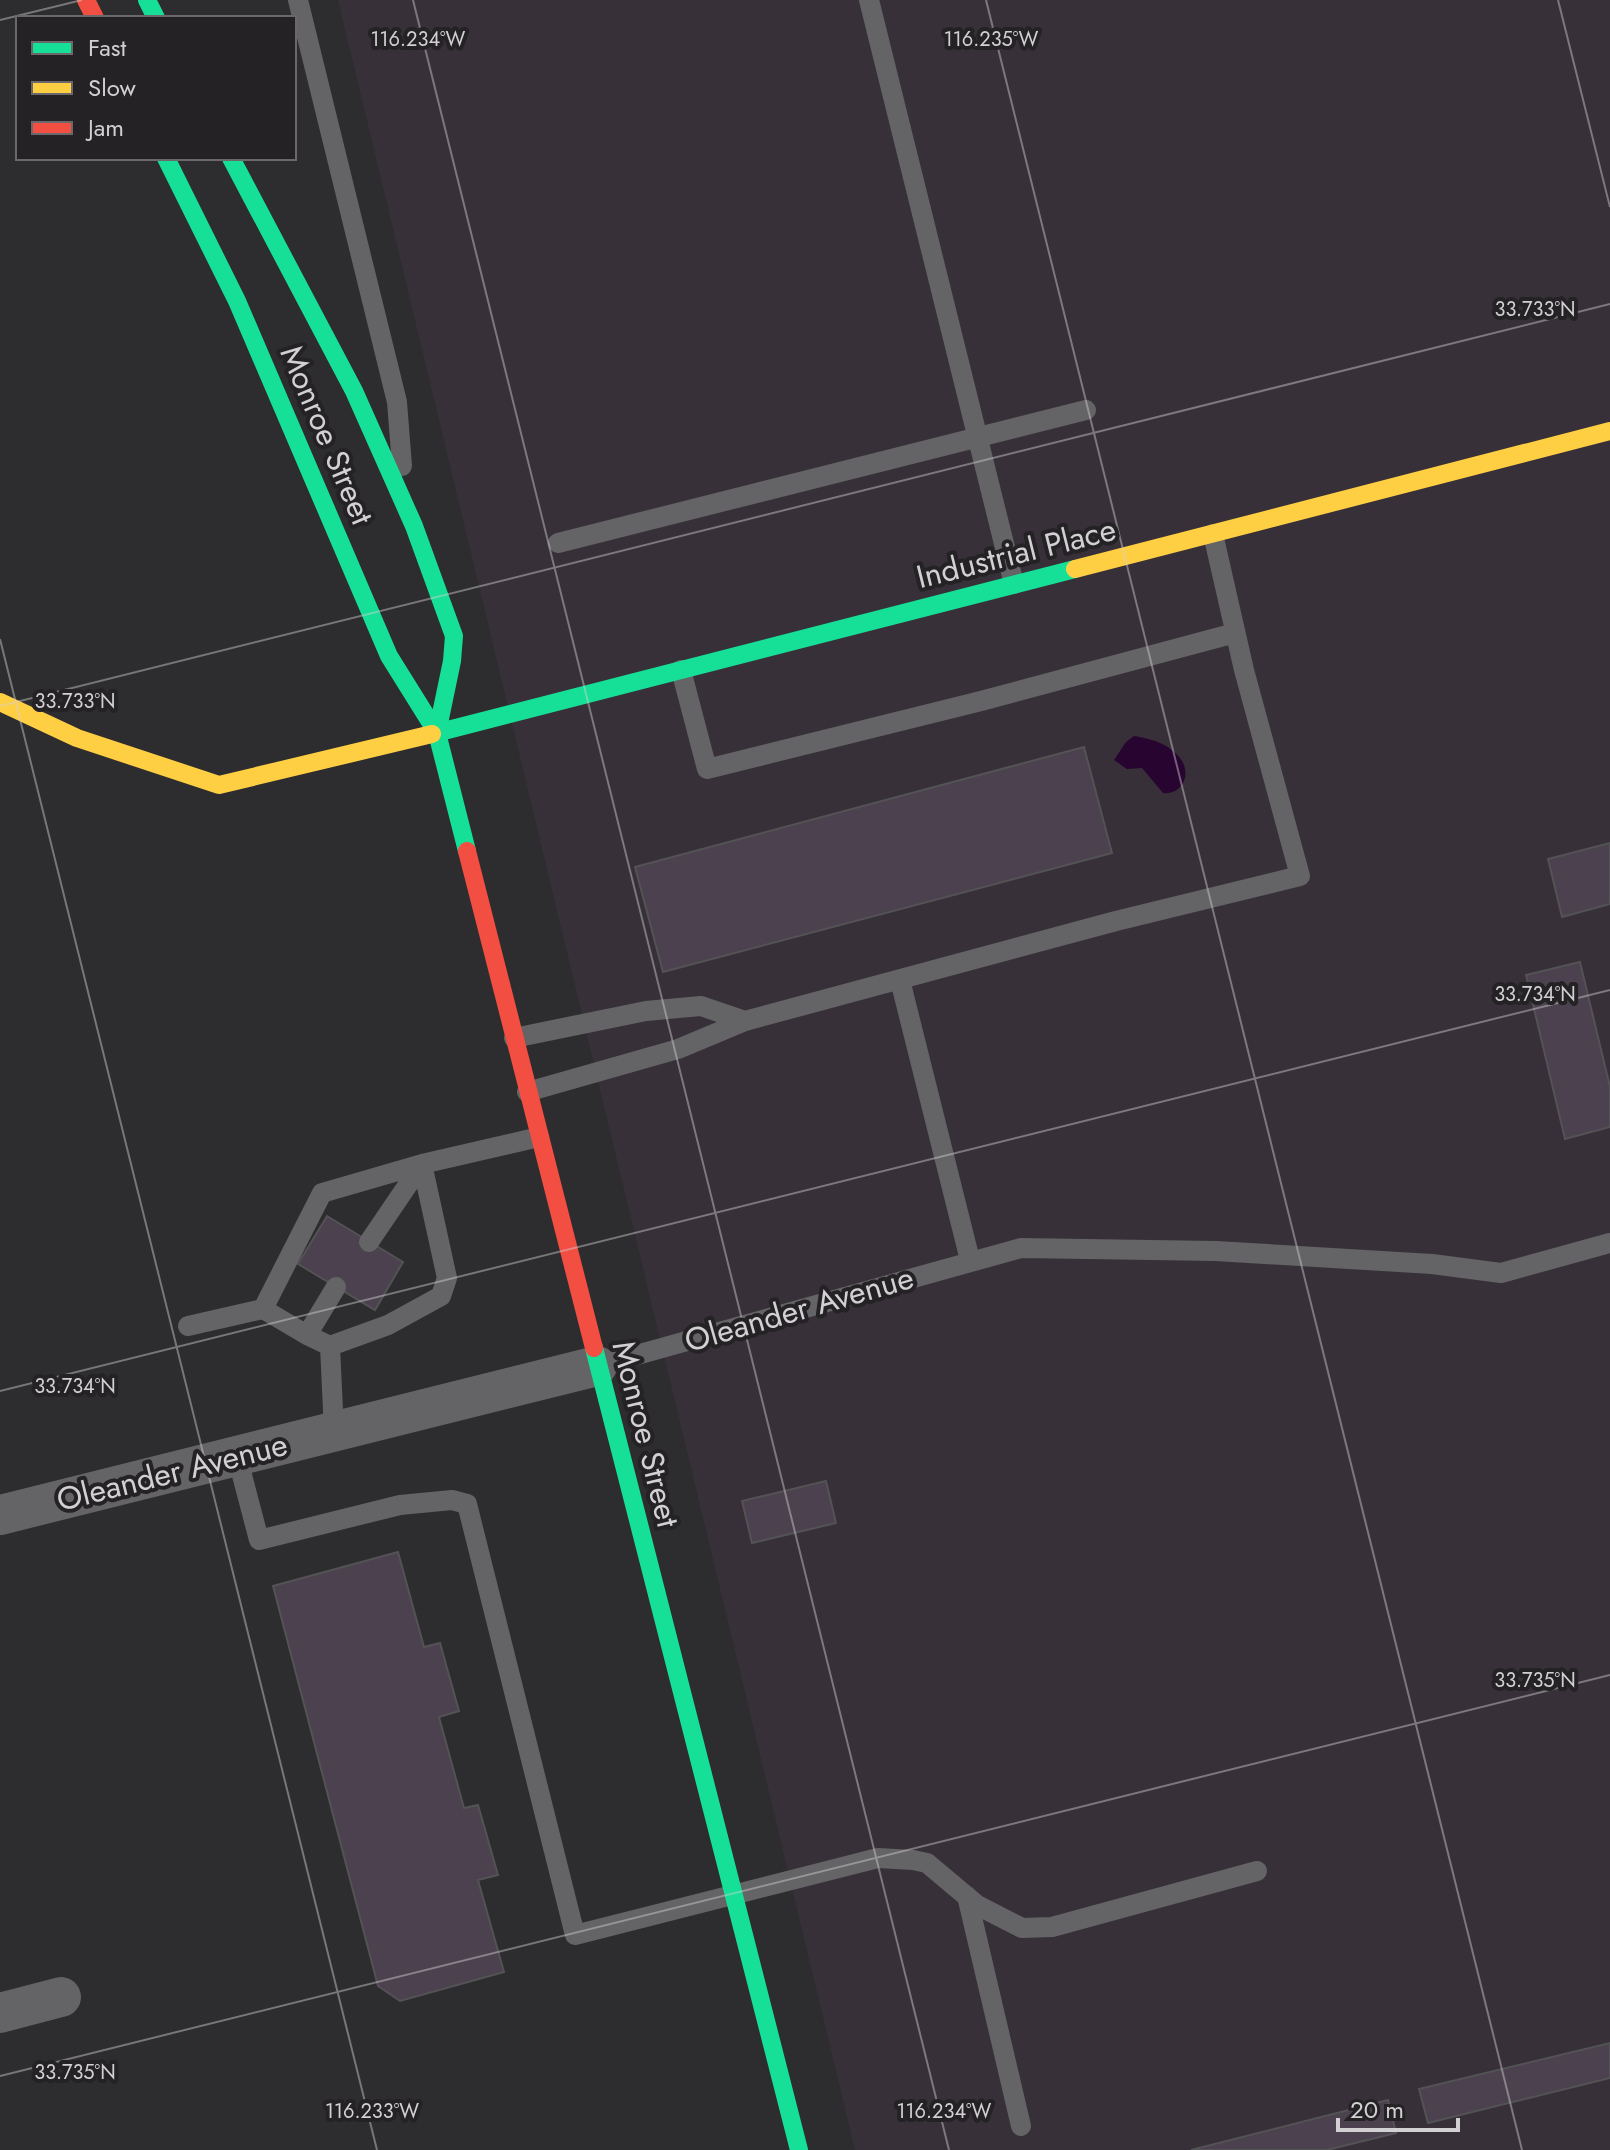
<svg xmlns="http://www.w3.org/2000/svg" width="1610" height="2150" viewBox="0 0 1610 2150" font-family="Jost,sans-serif">
<style>
.built{fill:#373038}
.water{fill:#280430}
.building{fill:#4c424f;stroke:#535254;stroke-width:2}
.lines{fill:none;stroke-linecap:round;stroke-linejoin:round}
.lane{stroke:#646365;stroke-width:20}
.street{stroke:#646365;stroke-width:40}
.fast{stroke:#16e098;stroke-width:18}
.slow{stroke:#ffcf43;stroke-width:18}
.jam{stroke:#f24e42;stroke-width:18}
.ticks{fill:none;stroke:#d2d0d2;stroke-width:2;stroke-opacity:0.45}
.labels{text-anchor:middle;dominant-baseline:central;stroke-width:8;stroke-linejoin:round;paint-order:stroke}
.street-label{font-size:32px;fill:#d2d0d2;stroke:#242225}
.ticks-label{font-size:20px;text-anchor:middle;fill:#d2d0d2;stroke:#242225;stroke-width:8;stroke-linejoin:round;paint-order:stroke}
</style>
<rect width="100%" height="100%" fill="#2d2c2e"/>
<path class="built" d="M338 0H1610V2150H855Z"/>
<path class="water" d="M1134 736C1151 739 1168 743 1180 758 1192 773 1183 795 1163 793L1142 768 1127 769 1114 760 1126 742Z"/>
<path class="building" d="M1084 747 1112 853 663 972 635 867Z
M1610 843V904L1562 917 1548 859Z
M1580 962 1610 1087V1127L1565 1139 1526 975Z
M327 1216 403 1262 375 1310 298 1264Z
M826 1481 836 1523 752 1543 742 1501Z
M398 1552 424 1647 440 1643 459 1711 439 1717 464 1808 478 1805 498 1875 478 1880 504 1972 400 2001 378 1986 273 1586Z
M1610 2043V2078L1428 2123 1419 2089Z
M1388 2100 1396 2133 1327 2150H1191Z"/>
<g class="lines">
<path class="lane" d="M298 0 397 402 402 466
M869 0 1014 584
M558 543 1086 410
M681 670 707 769 981 701 1235 633
M900 980 970 1260
M514 1038 646 1011 701 1006 745 1021
M527 1092 678 1049 745 1021 1116 921 1300 876 1244 670 1213 534
M369 1242 422 1164
M263 1309 322 1193 422 1164 539 1137
M188 1326 263 1309 307 1335 330 1346 388 1325 441 1296 447 1278 422 1164
M307 1335 336 1287
M330 1346 334 1432
M597 1366 1021 1248 1216 1251 1432 1264 1501 1273 1610 1243
M237 1456 259 1540 400 1505 452 1500 467 1504 575 1935 878 1858 913 1860 927 1863 977 1905 1022 1928 1052 1927 1257 1871
M967 1896 1021 2126"/>
<path class="street" d="M0 1515 597 1366
M0 2013 61 1997"/>
<path class="fast" d="M147 0 156 18
M166 158 237 301 389 656 437 733 467 851
M231 158 354 391 414 526 454 636 452 661 437 733
M432 734 1075 569
M594 1348 799 2150"/>
<path class="slow" d="M1075 569 1610 431
M0 702 77 738 219 785 432 734"/>
<path class="jam" d="M86 0 95 18
M467 851 594 1348"/>
</g>
<path class="ticks" d="M413 0 949 2150M986 0 1522 2150M1558 0 1610 207M0 20 82 0M0 639 377 2150M0 706 1610 304M0 1391 1610 990M0 2076 1610 1675"/>
<g class="labels">
<g class="street-label">
<text transform="translate(327 435) rotate(67)">Monroe Street</text>
<text transform="translate(1016 553) rotate(-14)">Industrial Place</text>
<text transform="translate(799 1309) rotate(-16)">Oleander Avenue</text>
<text transform="translate(646 1434) rotate(76)">Monroe Street</text>
<text transform="translate(172 1472) rotate(-14)">Oleander Avenue</text>
</g>
</g>
<g class="ticks-label">
<text x="991" y="46">116.235°W</text>
<text x="418" y="46">116.234°W</text>
<text x="1535" y="316">33.733°N</text>
<text x="75" y="708">33.733°N</text>
<text x="1535" y="1001">33.734°N</text>
<text x="75" y="1393">33.734°N</text>
<text x="1535" y="1687">33.735°N</text>
<text x="75" y="2079">33.735°N</text>
<text x="372" y="2118">116.233°W</text>
<text x="944" y="2118">116.234°W</text>
</g>
<rect x="16" y="16" width="280" height="144" fill="#242225" stroke="#6a686a" stroke-width="2"/>
<rect x="32" y="42" width="40" height="12" fill="#16e098" stroke="#6a686a" stroke-width="2"/>
<text x="88" y="56" font-size="24" fill="#d2d0d2">Fast</text>
<rect x="32" y="82" width="40" height="12" fill="#ffcf43" stroke="#6a686a" stroke-width="2"/>
<text x="88" y="96" font-size="24" fill="#d2d0d2">Slow</text>
<rect x="32" y="122" width="40" height="12" fill="#f24e42" stroke="#6a686a" stroke-width="2"/>
<text x="88" y="136" font-size="24" fill="#d2d0d2">Jam</text>
<path d="M1338 2118v12h120v-12" fill="none" stroke="#d2d0d2" stroke-width="4"/>
<text x="1350" y="2118" font-size="24" fill="#d2d0d2" stroke="#242225" stroke-width="6" paint-order="stroke">20 m</text>
</svg>
